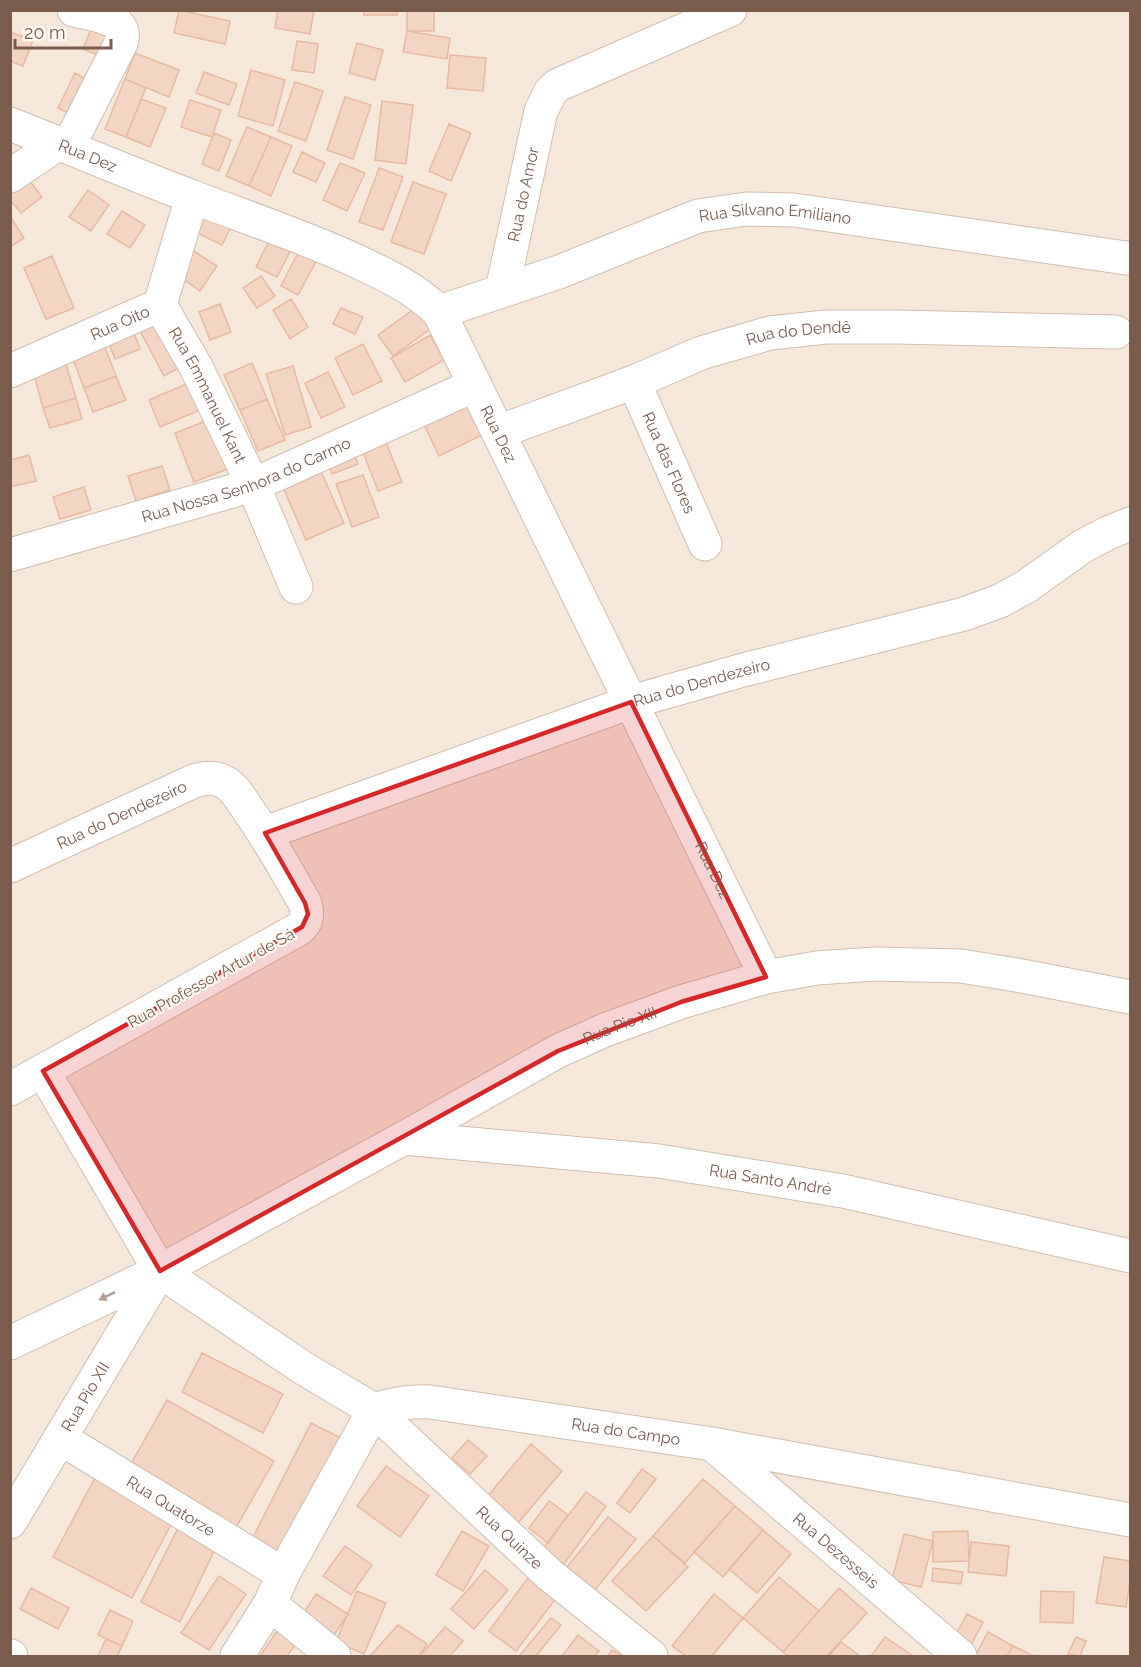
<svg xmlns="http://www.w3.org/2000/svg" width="1141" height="1667" viewBox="0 0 1141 1667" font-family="Raleway,sans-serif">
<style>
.residential{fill:#f5e8da}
.building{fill:#f3d5c3;stroke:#e6bba3;stroke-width:1.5}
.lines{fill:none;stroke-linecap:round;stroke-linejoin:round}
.minor-casing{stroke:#d1beb0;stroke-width:35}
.minor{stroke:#fff;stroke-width:33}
.oneway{fill:#af9d94}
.marked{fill:#d62828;fill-opacity:0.2;stroke:#d62828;stroke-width:4.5;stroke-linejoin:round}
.labels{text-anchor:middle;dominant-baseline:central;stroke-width:4.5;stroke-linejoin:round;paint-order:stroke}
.street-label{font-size:16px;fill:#7a5c4d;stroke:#fffaf3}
</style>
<rect width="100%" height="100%" fill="#fdf6ec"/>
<path class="residential" d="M11 11H1130V1656H11Z"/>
<path class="building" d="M179 10 230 21 225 44 174 33Z
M278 10H314L310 34 275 28Z
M364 10H397V15H364Z
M407 10H434V31H407Z
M93 24 113 32 103 57 83 49Z
M407 31 450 38 447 59 403 52Z
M10 32 33 40 23 66 10 61Z
M297 41 318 44 314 73 292 70Z
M357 43 383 50 375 80 349 73Z
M135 53 179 70 169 97 125 79Z
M450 55 486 58 483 91 447 88Z
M251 70 285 80 273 126 238 116Z
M204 72 237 84 229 105 196 93Z
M75 73 92 82 76 117 58 108Z
M125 79 146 88 126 137 105 129Z
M295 82 323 91 306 141 278 131Z
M345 97 371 105 353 159 327 150Z
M141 99 166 108 150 147 126 137Z
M190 100 221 110 212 137 181 127Z
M382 101 413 105 406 164 375 160Z
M449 124 471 133 451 181 429 171Z
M247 127 271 137 249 186 226 176Z
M214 133 231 140 219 171 202 164Z
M271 137 292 146 271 196 249 186Z
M302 152 325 163 316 182 293 172Z
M340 163 365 173 347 211 323 200Z
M379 168 403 177 383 230 359 222Z
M26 176 42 197 21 213 10 200V188Z
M413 182 446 194 424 254 391 242Z
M88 190 109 205 91 231 69 217Z
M203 207 233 223 222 245 191 230Z
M122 211 145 225 130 248 107 234Z
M10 216 24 238 10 247Z
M274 231 295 242 277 277 256 267Z
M303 243 321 252 298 295 281 286Z
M192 250 217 266 200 291 176 274Z
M52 256 74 308 46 319 24 268Z
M261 276 275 296 257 308 243 288Z
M291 299 308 327 290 339 273 310Z
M220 304 231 332 210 340 199 312Z
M421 304 437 324 393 356 378 335Z
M341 308 363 317 355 334 333 324Z
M160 315 186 364 164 376 138 327Z
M130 322 140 349 115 359 105 333Z
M430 335 444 360 405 382 391 358Z
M103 342 116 376 84 388 71 354Z
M363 344 382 381 353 395 335 358Z
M63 354 76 398 43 408 31 363Z
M252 363 267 399 240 410 224 375Z
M293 366 311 427 285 435 266 374Z
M328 372 345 407 321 418 305 383Z
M116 376 126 400 93 412 84 388Z
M191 382 202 409 160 427 149 400Z
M464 397 482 435 439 456 421 418Z
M76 398 82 419 50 428 43 408Z
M267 399 285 440 258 451 240 410Z
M211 419 230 468 194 482 175 433Z
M383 435 402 482 378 491 360 444Z
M352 448 358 464 332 474 326 457Z
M29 455 36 481 10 487V460Z
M318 465 344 523 306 540 280 481Z
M162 466 170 490 136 501 128 476Z
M363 475 379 517 352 527 336 484Z
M84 487 91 510 60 519 53 497Z
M202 1353 283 1394 263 1433 182 1392Z
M167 1400 274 1461 234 1531 127 1471Z
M311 1423 345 1440 284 1560 250 1543Z
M468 1440 487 1456 470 1474 452 1458Z
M531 1444 562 1471 513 1529 482 1503Z
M386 1466 429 1496 400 1537 357 1506Z
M642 1469 656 1479 630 1513 617 1503Z
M97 1474 176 1515 132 1598 53 1557Z
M703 1479 735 1506 685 1563 653 1536Z
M586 1492 606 1506 562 1567 541 1551Z
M549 1501 568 1515 548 1543 529 1528Z
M735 1506 763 1530 723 1577 694 1552Z
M608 1517 636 1539 595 1590 566 1568Z
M182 1520 220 1539 180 1622 141 1602Z
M763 1530 791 1554 757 1593 729 1569Z
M462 1531 489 1546 463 1591 436 1575Z
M968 1531 969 1561 933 1562V1532Z
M904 1534 933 1541 921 1587 892 1580Z
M653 1536 688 1567 646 1611 612 1581Z
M971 1542 1009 1546 1006 1576 968 1572Z
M345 1546 372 1565 351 1595 323 1576Z
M1104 1557 1130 1561V1581L1126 1607 1096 1603Z
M933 1568 963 1572 961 1584 932 1581Z
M485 1570 508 1590 474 1629 451 1609Z
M530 1575 558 1596 516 1651 489 1631Z
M219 1576 246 1594 209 1650 181 1633Z
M779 1577 819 1611 783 1652 743 1618Z
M31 1588 69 1608 58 1629 20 1609Z
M839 1588 867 1613 827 1656H788L783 1652Z
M357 1591 386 1603 364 1654 336 1642Z
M1041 1591 1074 1592 1073 1623 1040 1622Z
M316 1594 348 1614 333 1637 301 1617Z
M714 1594 743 1618 712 1656H686L672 1646Z
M110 1610 133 1621 122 1646 98 1635Z
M967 1614 983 1622 970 1647 954 1638Z
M551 1618 561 1625 536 1656H519Z
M398 1625 427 1644 419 1656H370Z
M445 1627 463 1641 450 1656H420Z
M277 1631 296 1644 287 1656H260Z
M988 1632 1013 1646 1007 1656H975Z
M578 1635 599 1651 594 1656H562Z
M885 1637 913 1656H871Z
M1076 1637 1086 1641 1080 1656 1068 1654Z
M106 1639 122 1646 117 1656H98Z
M841 1642 860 1656H829Z
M1013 1646 1034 1656H1007Z
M612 1650 622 1656H608Z"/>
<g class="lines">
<g class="minor-casing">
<g id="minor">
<path id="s1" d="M10 124C71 148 132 174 193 197 245 217 299 235 350 258 382 273 414 287 439 312L766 977"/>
<path d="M68 147 121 43C130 17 93 15 74 10"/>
<path d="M10 176 59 143"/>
<path id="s2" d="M502 290 541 111 551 91 558 85 730 10"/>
<path id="s3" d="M160 305 196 367 253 485 296 587"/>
<path d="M160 305 192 197"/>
<path id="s4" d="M439 312 559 272 698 216 746 209 794 210 1126 258"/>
<path id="s5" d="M10 371 160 305"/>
<path id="s6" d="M634 382 705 544"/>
<path id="s7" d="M498 432 634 382 701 353 770 333 826 327H898L1116 332"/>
<path id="s8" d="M10 555 253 485 475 385"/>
<path id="s9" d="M265 833 631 702 743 670 964 614 1000 601 1027 586 1083 546 1108 533 1130 524"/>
<path id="s10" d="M10 866 194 781C205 778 215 776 226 783 236 789 242 801 249 811 270 840 287 872 305 903 308 914 308 923 297 930L10 1089"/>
<path id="s11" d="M43 1071 160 1271 303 1368 374 1410C394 1404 409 1401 430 1402L712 1444 1130 1520"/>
<path id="s12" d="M404 1138 659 1161 843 1191 1130 1256"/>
<path d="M10 1343 160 1271"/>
<path id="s13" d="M60 1438 283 1574"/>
<path id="s14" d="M713 1445 960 1656"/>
<path id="s15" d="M10 1522 160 1271 404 1138 558 1051 605 1030 681 1002 766 977 817 968 875 964 961 966 1022 976 1130 997"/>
<path d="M10 1656H11"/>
<path d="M237 1656 270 1604"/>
<path id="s16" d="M334 1656 270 1604 283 1574 374 1410 550 1575 651 1656"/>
</g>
</g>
<use href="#minor" class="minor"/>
</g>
<defs><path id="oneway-solid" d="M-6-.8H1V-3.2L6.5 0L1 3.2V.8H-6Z" transform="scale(1.5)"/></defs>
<use class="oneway" href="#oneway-solid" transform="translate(107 1296) rotate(154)"/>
<path class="marked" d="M631 702 766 977 681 1002 558 1051 160 1271 43 1071 302 927 308 914 305 903 265 833Z"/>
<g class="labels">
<g class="street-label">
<text stroke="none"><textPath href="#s1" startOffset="84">Rua Dez</textPath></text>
<text stroke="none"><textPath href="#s2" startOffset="98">Rua do Amor</textPath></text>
<text stroke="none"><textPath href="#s4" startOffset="354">Rua Silvano Emiliano</textPath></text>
<text stroke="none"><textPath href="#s5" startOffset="120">Rua Oito</textPath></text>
<text stroke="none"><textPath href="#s7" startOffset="318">Rua do Dendê</textPath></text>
<text stroke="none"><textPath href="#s3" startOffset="102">Rua Emmanuel Kant</textPath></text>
<text stroke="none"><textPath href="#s1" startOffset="606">Rua Dez</textPath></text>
<text stroke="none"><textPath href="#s6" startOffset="88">Rua das Flores</textPath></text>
<text stroke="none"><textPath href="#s8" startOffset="248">Rua Nossa Senhora do Carmo</textPath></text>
<text stroke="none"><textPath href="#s9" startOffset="462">Rua do Dendezeiro</textPath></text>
<text stroke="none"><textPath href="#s10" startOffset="123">Rua do Dendezeiro</textPath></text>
<text stroke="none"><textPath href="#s1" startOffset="1092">Rua Dez</textPath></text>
<text transform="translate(211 978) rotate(-29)">Rua Professor Artur de Sá</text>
<text stroke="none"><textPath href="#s15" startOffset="814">Rua Pio XII</textPath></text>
<text stroke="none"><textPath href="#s12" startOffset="369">Rua Santo André</textPath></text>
<text stroke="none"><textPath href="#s15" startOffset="146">Rua Pio XII</textPath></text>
<text stroke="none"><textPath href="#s11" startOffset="742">Rua do Campo</textPath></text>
<text stroke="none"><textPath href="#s13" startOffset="130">Rua Quatorze</textPath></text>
<text stroke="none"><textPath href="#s16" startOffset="489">Rua Quinze</textPath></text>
<text stroke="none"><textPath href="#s14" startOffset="162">Rua Dezesseis</textPath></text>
</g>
</g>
<rect width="1141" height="1667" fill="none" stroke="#7a5c4d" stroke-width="24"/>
<path d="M15 39v9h96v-9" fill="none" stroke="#7a5c4d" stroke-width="3"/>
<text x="24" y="39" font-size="18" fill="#7a5c4d" stroke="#fffaf3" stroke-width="4.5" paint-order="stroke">20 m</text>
</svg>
